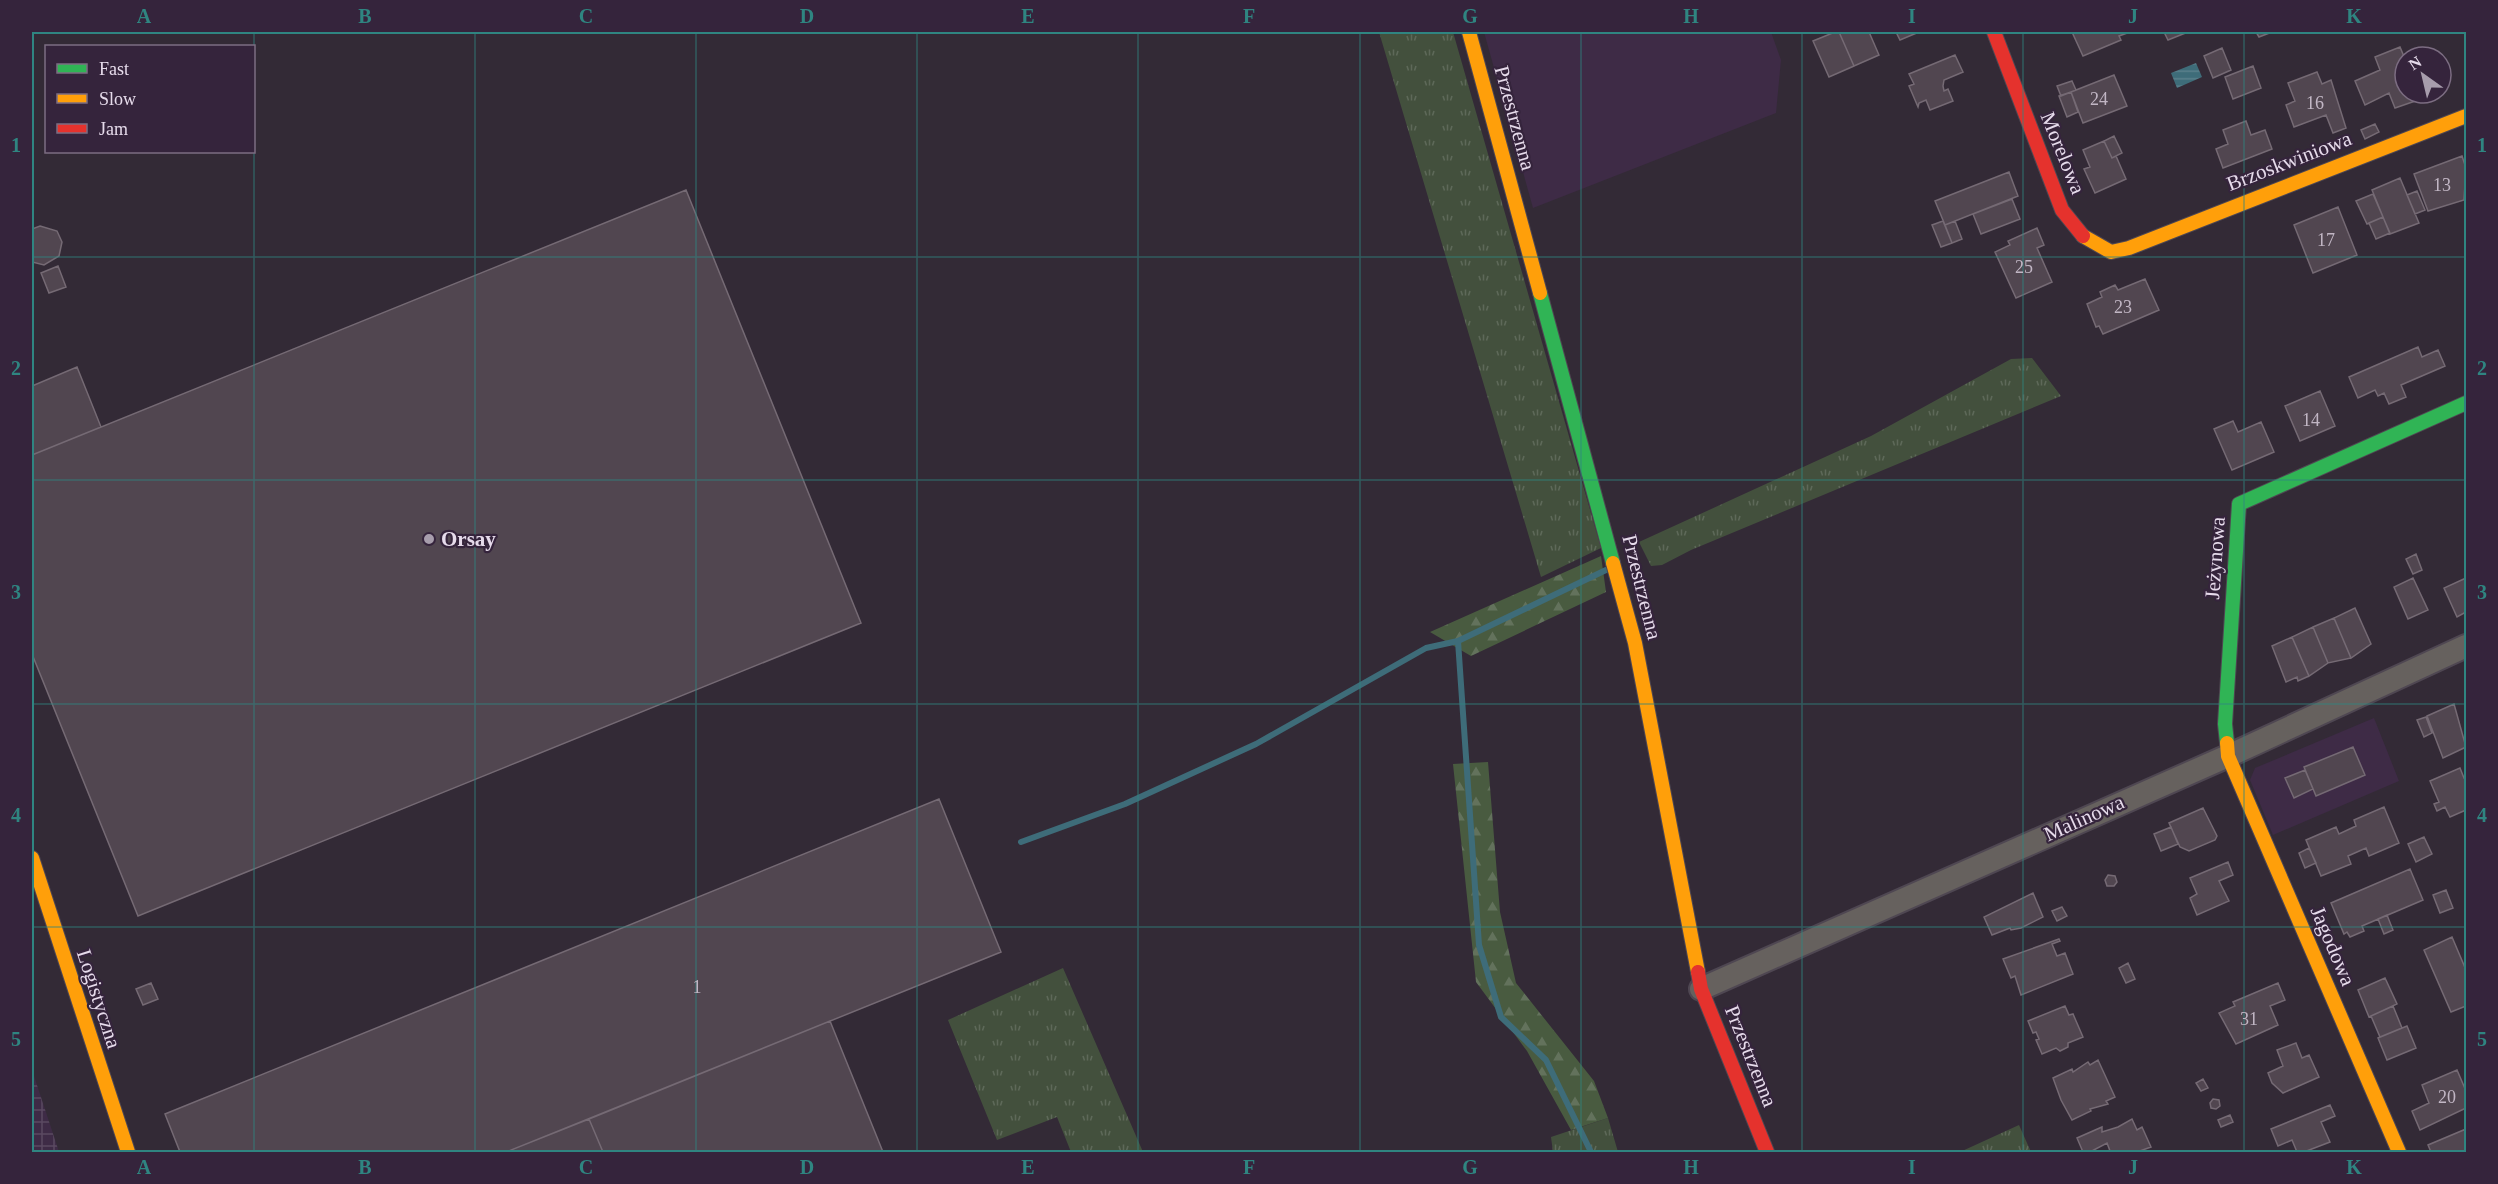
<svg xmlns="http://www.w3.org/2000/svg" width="2498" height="1184" viewBox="0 0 2498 1184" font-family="'Times New Roman',serif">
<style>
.built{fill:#3e2b46}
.industrial{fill:url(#industrial-grid)}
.grass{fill:url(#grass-tufts)}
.forest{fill:url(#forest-firs)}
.water{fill:url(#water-rules)}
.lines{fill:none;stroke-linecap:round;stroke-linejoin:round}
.stream{stroke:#3e6c79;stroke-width:6}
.building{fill:#514650;stroke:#756a74;stroke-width:1.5}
.street-casing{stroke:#4f4752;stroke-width:26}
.fast-casing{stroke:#4f4752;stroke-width:16}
.slow-casing{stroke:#4f4752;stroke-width:16}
.jam-casing{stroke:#4f4752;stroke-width:16}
.street{stroke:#66615e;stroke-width:22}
.fast{stroke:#30b455;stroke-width:14}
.slow{stroke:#ff9f0a;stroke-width:14}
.jam{stroke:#e5322d;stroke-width:14}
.grid{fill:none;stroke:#2f8581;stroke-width:1.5;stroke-opacity:0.55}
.poi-dot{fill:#a79dac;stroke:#35243c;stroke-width:2}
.labels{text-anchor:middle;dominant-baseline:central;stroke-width:4.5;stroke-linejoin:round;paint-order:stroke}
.number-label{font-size:18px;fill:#c1b6c4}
.street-label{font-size:21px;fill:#e6dbeb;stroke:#35243c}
.poi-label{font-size:21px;font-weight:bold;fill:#e6dbeb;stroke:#35243c;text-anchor:start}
.neatline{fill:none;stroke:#2f8581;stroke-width:2}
.grid-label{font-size:20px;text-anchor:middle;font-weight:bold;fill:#2f8581}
</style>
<defs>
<pattern id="industrial-grid" width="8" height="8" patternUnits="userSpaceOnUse" patternTransform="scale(1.5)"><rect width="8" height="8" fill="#3e2b46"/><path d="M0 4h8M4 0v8" fill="none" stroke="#5a4961"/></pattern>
<pattern id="grass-tufts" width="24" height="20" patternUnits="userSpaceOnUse" patternTransform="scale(1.5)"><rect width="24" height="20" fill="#43503d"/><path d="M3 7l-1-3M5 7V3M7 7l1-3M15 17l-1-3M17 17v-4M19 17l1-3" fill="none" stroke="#5e6959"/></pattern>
<pattern id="forest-firs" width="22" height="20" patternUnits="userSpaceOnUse" patternTransform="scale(1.5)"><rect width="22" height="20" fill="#495b40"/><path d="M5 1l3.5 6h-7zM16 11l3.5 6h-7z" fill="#63725c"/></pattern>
<pattern id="water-rules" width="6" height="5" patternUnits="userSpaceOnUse" patternTransform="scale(1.5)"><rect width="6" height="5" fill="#3e6c79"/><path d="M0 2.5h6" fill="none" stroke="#5a808c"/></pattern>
</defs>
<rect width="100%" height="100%" fill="#332a36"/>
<path class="built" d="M1484 32H1771L1781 60 1776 113 1533 208Z
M2374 718 2399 781 2273 835 2250 780 2255 768Z"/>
<path class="industrial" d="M32 1070 59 1152H32Z"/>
<path class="grass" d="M1379 32H1453L1601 548 1541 577Z
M2032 358 2061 396 1691 550 1662 565 1651 566 1639 542 1871 436 2011 359Z
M1063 968 1143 1152H1071L1057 1117 997 1140 948 1020Z
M1608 1118 1618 1152H1553L1551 1137Z
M2019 1125 2031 1152H1960Z"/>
<path class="forest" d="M1601 556 1606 592 1471 656 1430 632Z
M1488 762 1500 912 1516 983 1594 1081 1608 1118 1571 1130 1527 1051 1476 982 1453 764Z"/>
<path class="water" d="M2196 63 2202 77 2177 88 2171 73Z"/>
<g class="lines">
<path class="stream" d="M1021 842 1125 804 1256 744 1426 648 1458 641
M1591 1152 1546 1060 1501 1017 1479 945 1458 641 1606 570"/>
</g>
<path class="building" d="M1835 32H1839L1854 66 1829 77 1813 41Z
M1839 32H1869L1879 55 1854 66Z
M1896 32H1919L1900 40Z
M2072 32H2130L2119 36 2121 40 2083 56Z
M2164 32H2188L2168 40Z
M2256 32H2272L2259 37Z
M2400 47 2405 59V93H2418L2421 99 2395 108 2389 93 2365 105 2355 81 2380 70 2375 57Z
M2222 48 2231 70 2213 78 2204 56Z
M1955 55 1963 72 1944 80 1943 86 1944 91 1948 89 1953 101 1930 110 1926 100 1919 103 1918 107 1909 86 1914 84 1909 74Z
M2253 66 2261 88 2233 99 2225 77Z
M2317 72 2322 84 2331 80 2346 128 2333 133 2326 115 2294 127 2286 105 2295 101 2288 83Z
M2114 75 2127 106 2083 123 2071 92Z
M2072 81 2076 90 2061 96 2057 86Z
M2071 92 2078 112 2067 117 2059 96Z
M2246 121 2251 135 2265 130 2272 149 2223 168 2216 149 2228 144 2223 130Z
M2375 124 2379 132 2365 139 2361 130Z
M2114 136 2122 153 2112 158 2104 141Z
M2104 141 2112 158 2116 156 2126 179 2095 193 2084 169 2090 167 2083 150Z
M2462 156 2466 168 2464 200 2428 211 2414 174Z
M2009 172 2018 196 1945 225 1935 201Z
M2400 178 2419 223 2390 234 2372 190Z
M686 190 861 623 138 916 32 654V455Z
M2417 191 2425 210 2415 214 2407 195Z
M2373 194 2383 217 2367 224 2356 201Z
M2012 199 2020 219 1981 234 1973 214Z
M2338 207 2357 255 2313 273 2294 225Z
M2383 217 2390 233 2376 239 2369 223Z
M1943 221 1952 243 1941 247 1932 225Z
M1955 221 1962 239 1952 243 1945 225Z
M40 226 57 231 62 242 59 256 44 265 32 262V229Z
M2037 228 2044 245 2037 248 2052 282 2016 298 1995 252 2010 245 2008 241Z
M58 266 66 287 49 293 41 273Z
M2145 279 2159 310 2103 334 2099 326 2096 327 2087 304 2102 297 2100 292 2115 285 2118 290Z
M2418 347 2422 357 2438 350 2445 366 2401 385 2406 397 2389 404 2384 393 2378 396 2375 390 2358 398 2349 377Z
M77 367 101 427 32 455V386Z
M2320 391 2335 426 2300 441 2285 406Z
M2233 421 2238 432 2261 422 2274 452 2232 470 2214 429Z
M2416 554 2422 570 2413 574 2406 559Z
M2413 578 2428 610 2408 619 2394 587Z
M2466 578V612L2457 617 2444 588Z
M2355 608 2371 644 2351 658 2334 618Z
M2334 618 2351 658 2328 663 2313 627Z
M2313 627 2328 663 2309 676 2292 637Z
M2292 637 2309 676 2298 681 2297 677 2286 682 2272 646Z
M2454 704 2466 747 2443 758 2427 716Z
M2426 717 2432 733 2424 737 2417 720Z
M2353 747 2365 775 2316 796 2304 767Z
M2460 768 2464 778 2466 777V810L2450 817 2445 807 2437 811 2434 804 2439 802 2430 781Z
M2305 770 2313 789 2294 798 2285 778Z
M939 799 1001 952 506 1152H180L165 1114Z
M2384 807 2399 843 2369 856 2366 848 2348 856 2351 864 2321 876 2306 840 2336 827 2339 834 2356 826 2354 820Z
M2203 808 2217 836 2215 840 2189 851 2180 847 2169 823Z
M2171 827 2178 844 2161 851 2154 834Z
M2424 837 2432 854 2416 862 2408 844Z
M2309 848 2316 863 2305 868 2299 853Z
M2228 862 2233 875 2219 881 2229 901 2197 915 2190 898 2197 894 2190 878Z
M2410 869 2423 900 2362 926 2364 931 2350 937 2347 932 2344 934 2331 903Z
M2108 875 2115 876 2117 882 2114 886H2107L2105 880Z
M2446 890 2453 908 2440 913 2433 895Z
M2033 893 2043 917 2021 928 2011 930 2010 928 1992 935 1984 917Z
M2062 907 2067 916 2057 921 2052 911Z
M2387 915 2393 930 2384 934 2378 919Z
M2452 937 2466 970V1006L2451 1012 2424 950Z
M2059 939 2060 941 2052 944 2057 956 2065 953 2073 974 2021 995 2015 976 2011 978 2003 959Z
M2128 963 2135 979 2126 983 2119 968Z
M2385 978 2397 1004 2369 1017 2358 990Z
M151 983 158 999 143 1005 136 989Z
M2278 983 2285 1000 2270 1006 2278 1025 2236 1044 2219 1013 2235 1006 2233 1002Z
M2065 1006 2069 1015 2073 1014 2083 1037 2068 1043V1047L2060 1051 2056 1048 2042 1054 2036 1040 2039 1039 2036 1032 2033 1033 2028 1021Z
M2393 1006 2402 1028 2380 1037 2371 1016Z
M830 1021 883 1152H603L589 1119Z
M2407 1026 2416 1048 2387 1060 2378 1038Z
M2296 1043 2302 1058 2309 1055 2319 1077 2283 1093 2272 1083 2268 1073 2283 1066 2277 1050Z
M2098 1060 2115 1097 2106 1101 2108 1104 2090 1109 2091 1111 2072 1120 2061 1100 2053 1078 2072 1069 2073 1072 2088 1062 2090 1065Z
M2457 1070 2466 1091V1108L2420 1130 2412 1111 2429 1103 2422 1085Z
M2203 1079 2208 1088 2201 1091 2196 1083Z
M2213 1099 2219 1100 2220 1106 2216 1109 2211 1108 2210 1103Z
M2330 1105 2335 1116 2321 1122 2330 1142 2304 1152H2297L2292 1140 2278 1146 2271 1129Z
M2230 1115 2233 1122 2221 1127 2218 1120Z
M589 1119 603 1152H506Z
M2132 1119 2137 1130 2142 1127 2151 1147 2137 1152H2108L2110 1151 2107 1143 2090 1152H2083L2077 1138 2102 1127V1132L2118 1127Z
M2466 1129V1152H2431L2428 1145Z"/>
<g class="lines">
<g class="street-casing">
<path id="street" d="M1701 989 2228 756 2466 646"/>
</g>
<g class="fast-casing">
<path id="fast" d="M1540 293 1613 563
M2227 743 2225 724 2239 504 2466 403"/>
</g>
<g class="slow-casing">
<path id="slow" d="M1469 32 1540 293
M2083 236 2111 252 2129 248 2466 116
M1613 563 1635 643 1698 972
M2227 743 2228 756 2399 1152
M32 858 128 1152"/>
</g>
<g class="jam-casing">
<path id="jam" d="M1994 32 2062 210 2083 236
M1698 972 1701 989 1767 1152"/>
</g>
<use href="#street" class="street"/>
<use href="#fast" class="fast"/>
<use href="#slow" class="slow"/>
<use href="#jam" class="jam"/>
</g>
<path class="grid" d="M254 32V1152M475 32V1152M696 32V1152M917 32V1152M1138 32V1152M1360 32V1152M1581 32V1152M1802 32V1152M2023 32V1152M2244 32V1152M32 257H2466M32 480H2466M32 704H2466M32 927H2466"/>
<circle class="poi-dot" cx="429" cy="539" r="6"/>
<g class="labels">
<g class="number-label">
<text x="2099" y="99">24</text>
<text x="2315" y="103">16</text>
<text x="2442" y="185">13</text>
<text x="2326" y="240">17</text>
<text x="2024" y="267">25</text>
<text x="2123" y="307">23</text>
<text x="2311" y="420">14</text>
<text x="697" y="987">1</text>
<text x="2249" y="1019">31</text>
<text x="2447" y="1097">20</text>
</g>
<g class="street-label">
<text transform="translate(1515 118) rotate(75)">Przestrzenna</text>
<text transform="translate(2063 153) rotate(68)">Morelowa</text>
<text transform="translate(2289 161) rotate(-21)">Brzoskwiniowa</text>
<text transform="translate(2215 558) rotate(-86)">Jeżynowa</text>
<text transform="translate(1642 587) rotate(76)">Przestrzenna</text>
<text transform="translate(2084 818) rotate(-24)">Malinowa</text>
<text transform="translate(2333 946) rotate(67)">Jagodowa</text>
<text transform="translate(99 999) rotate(72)">Logistyczna</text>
<text transform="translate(1751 1056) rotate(68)">Przestrzenna</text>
</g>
<g class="poi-label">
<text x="441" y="539">Orsay</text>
</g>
</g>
<rect width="2498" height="1184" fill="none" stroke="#35243c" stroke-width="66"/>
<rect x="45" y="45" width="210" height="108" fill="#35243c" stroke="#7c6d82" stroke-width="1.5"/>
<rect x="57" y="64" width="30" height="9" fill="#30b455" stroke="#7c6d82" stroke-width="1.5"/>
<text x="99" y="75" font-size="18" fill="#e6dbeb">Fast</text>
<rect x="57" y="94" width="30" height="9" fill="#ff9f0a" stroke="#7c6d82" stroke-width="1.5"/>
<text x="99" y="105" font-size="18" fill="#e6dbeb">Slow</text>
<rect x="57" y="124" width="30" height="9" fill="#e5322d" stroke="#7c6d82" stroke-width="1.5"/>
<text x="99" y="135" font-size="18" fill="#e6dbeb">Jam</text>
<g transform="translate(2423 75) rotate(326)"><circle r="28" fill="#35243c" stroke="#7c6d82" stroke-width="1.5"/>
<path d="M0-4.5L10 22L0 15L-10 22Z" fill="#a79dac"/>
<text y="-9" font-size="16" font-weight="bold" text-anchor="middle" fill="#e6dbeb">N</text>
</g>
<rect x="33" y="33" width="2432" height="1118" class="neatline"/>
<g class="grid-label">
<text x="144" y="23">A</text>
<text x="365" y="23">B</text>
<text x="586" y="23">C</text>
<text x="807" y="23">D</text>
<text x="1028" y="23">E</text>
<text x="1249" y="23">F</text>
<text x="1470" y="23">G</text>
<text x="1691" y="23">H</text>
<text x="1912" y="23">I</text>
<text x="2133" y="23">J</text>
<text x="2354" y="23">K</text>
<text x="16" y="152">1</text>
<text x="2482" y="152">1</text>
<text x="16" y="375">2</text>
<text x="2482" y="375">2</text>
<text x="16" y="599">3</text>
<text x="2482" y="599">3</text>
<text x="16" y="822">4</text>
<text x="2482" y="822">4</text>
<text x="16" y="1046">5</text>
<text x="2482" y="1046">5</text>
<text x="144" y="1174">A</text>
<text x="365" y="1174">B</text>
<text x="586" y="1174">C</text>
<text x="807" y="1174">D</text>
<text x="1028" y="1174">E</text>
<text x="1249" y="1174">F</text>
<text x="1470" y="1174">G</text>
<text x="1691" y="1174">H</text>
<text x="1912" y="1174">I</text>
<text x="2133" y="1174">J</text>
<text x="2354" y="1174">K</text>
</g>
</svg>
